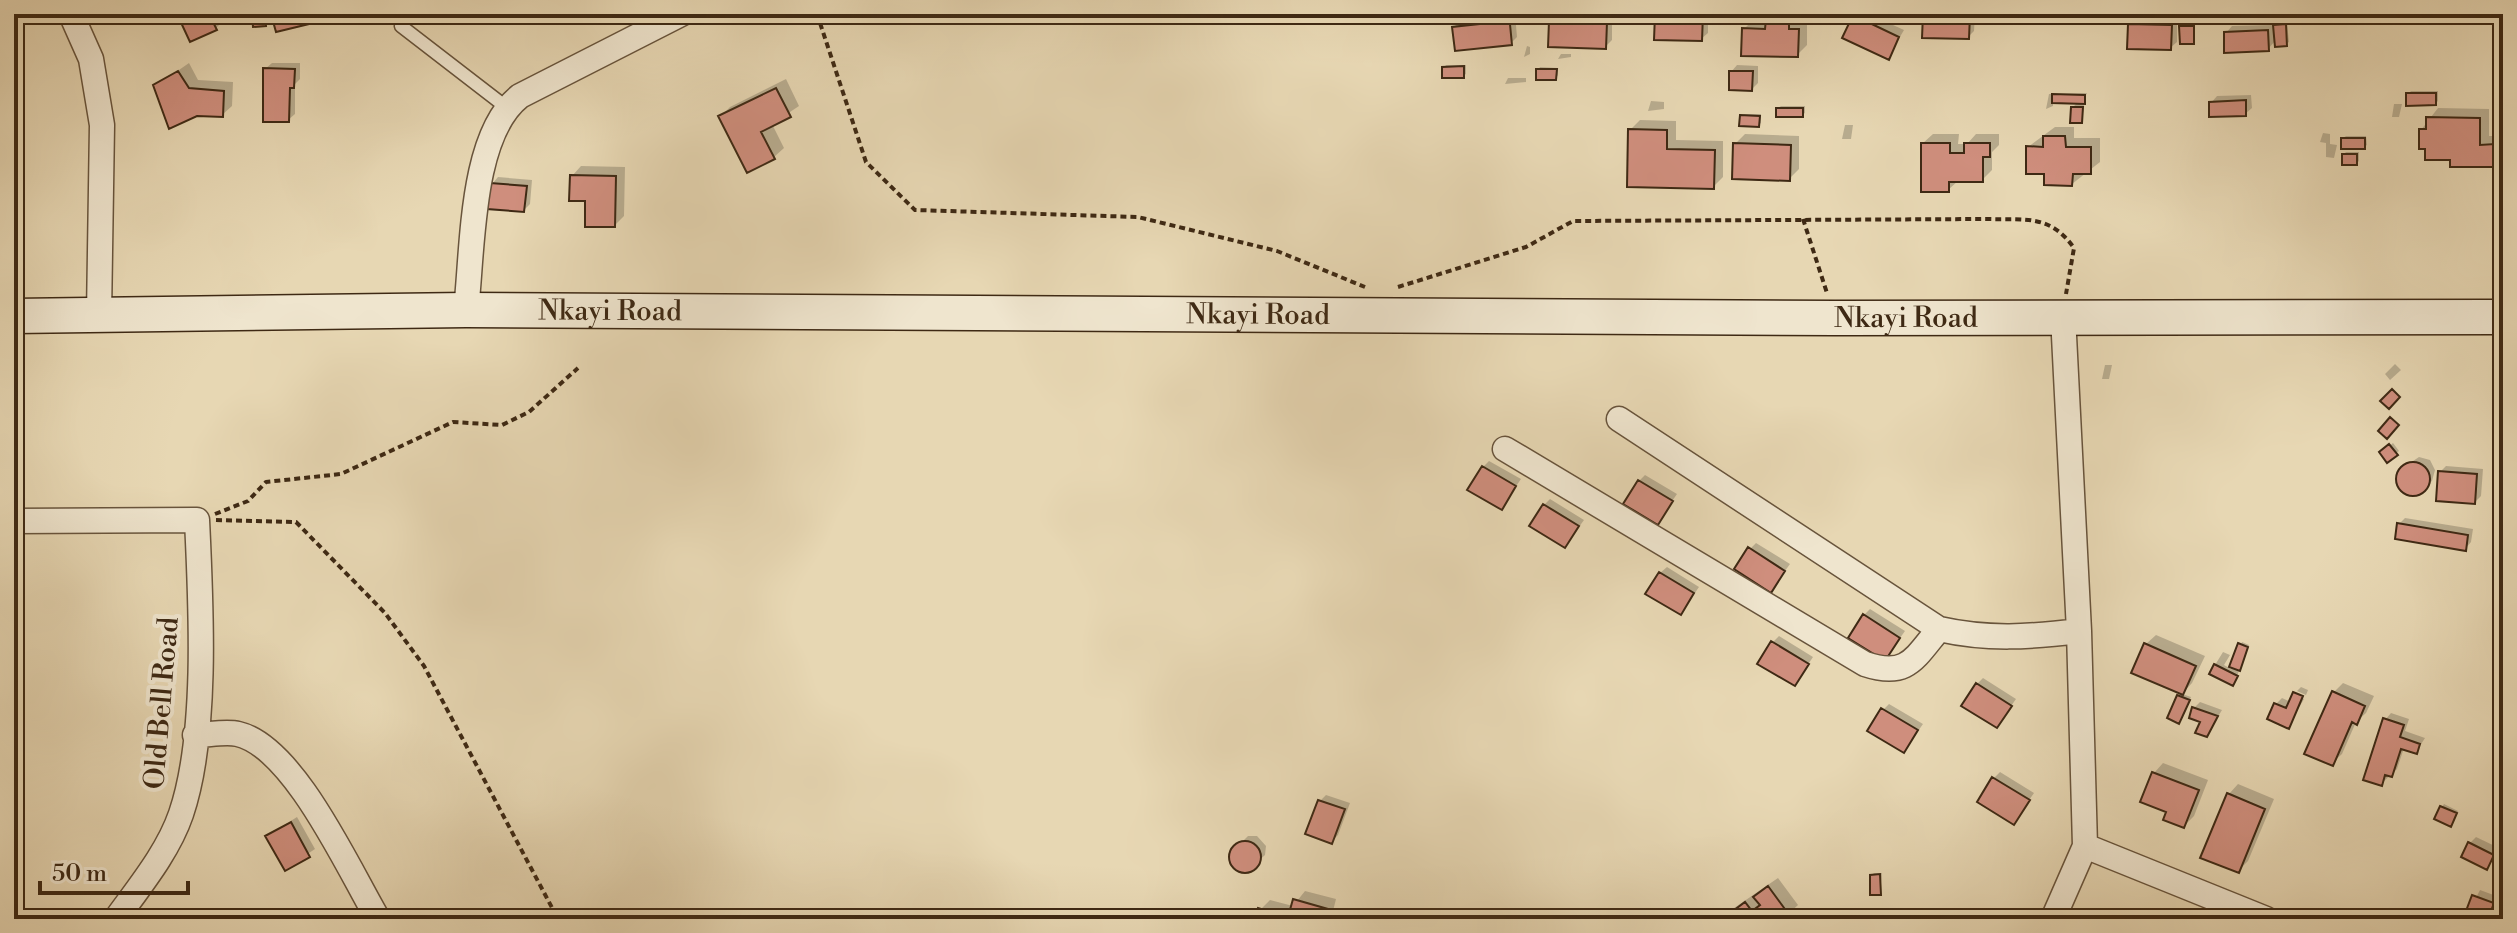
<svg xmlns="http://www.w3.org/2000/svg" width="2517" height="933" viewBox="0 0 2517 933" font-family="'Libre Bodoni',serif">
<style>
.shadow{fill:#0003}
.building{fill:#cf8e7d;stroke:#3e2914;stroke-width:2}
.lines{fill:none;stroke-linecap:round;stroke-linejoin:round}
.lane-casing{stroke:#68543c;stroke-width:15}
.street-casing{stroke:#68543c;stroke-width:27}
.secondary-casing{stroke:#3e2914;stroke-width:37}
.path{stroke:#3e2914;stroke-width:4;stroke-dasharray:6 4;stroke-linecap:butt}
.lane{stroke:#efe5ce;stroke-width:12}
.street{stroke:#efe5ce;stroke-width:24}
.secondary{stroke:#efe5ce;stroke-width:34}
.labels{text-anchor:middle;dominant-baseline:central;stroke-width:8;stroke-linejoin:round;paint-order:stroke}
.street-label{font-size:28px;fill:#3e2914;stroke:#efe5ce}
</style>
<rect width="100%" height="100%" fill="#e7d7b3"/>
<filter id="stains"><feTurbulence type="fractalNoise" baseFrequency=".0025" numOctaves="4"/><feColorMatrix values="0 0 0 0 .2 0 0 0 0 .09 0 0 0 0 .02 0 0 0 .5 -.17"/></filter>
<radialGradient id="worn" r=".72"><stop offset=".6" stop-color="#630" stop-opacity="0"/><stop offset="1" stop-color="#630" stop-opacity=".3"/></radialGradient>
<path class="shadow" d="M179 14H218L222 22 215 29Z
M1480 14H1515L1517 37 1511 43 1454 27 1460 21 1480 19Z
M1577 14 1612 17V40L1605 47 1551 22 1557 16Z
M1657 14H1708V33L1701 39Z
M1774 14H1798V20H1807V45L1797 55 1744 29 1754 19 1768 20Z
M1857 14H1869L1904 30 1888 57 1854 16Z
M1925 14H1975L1974 31 1968 37Z
M2136 18 2177 19V42L2170 48 2130 24Z
M2278 23H2287L2289 42 2286 44 2276 40 2268 49 2226 33 2232 26 2273 25V28Z
M2184 24H2195L2193 42 2181 27Z
M1527 46 1530 47V54L1524 57Z
M1561 54H1571V57L1558 59Z
M189 63 198 80 233 82 232 106 222 115 156 86Z
M272 63H300V79L295 84V114L288 120 265 69Z
M1446 65H1466V74L1463 76 1444 68Z
M1737 65 1758 66V83L1752 89 1731 72Z
M1540 67 1558 68V75L1556 78 1538 70Z
M1508 78H1526V82L1505 84Z
M786 79 799 106 772 124 784 148 774 157 720 117 730 107Z
M2411 91H2438V101L2436 103 2408 94Z
M2087 93 2081 105H2084L2082 121 2073 107 2078 102 2053 101V106L2046 109 2049 94Z
M2251 95 2252 108 2245 114 2211 103 2217 96Z
M1651 101 1664 102V109L1648 111Z
M2394 104H2402L2399 117H2392Z
M1781 106H1805V113L1802 115 1778 108Z
M2438 108 2489 109V136H2503V156L2494 165 2452 158 2427 147 2421 130Z
M1744 114H1761V123L1758 125 1742 116Z
M1640 120 1676 121V140L1723 141V177L1713 187 1630 130Z
M1845 125H1853L1851 139H1842Z
M2055 127H2074V138H2100V162L2072 184 2046 172 2028 147Z
M2323 133 2330 134V144L2337 145 2334 158 2326 157V143L2320 142Z
M1745 134 1799 136V169L1789 179 1735 144Z
M1933 134H1959L1958 144H1967L1976 134H1999V145L1992 152V170L1982 180H1959L1948 190 1923 143Z
M2346 136H2366L2367 145 2364 147 2343 138Z
M2346 152H2359V161L2357 163 2344 154Z
M581 166 625 167 624 216 615 225 587 199 572 176Z
M498 177 532 180 530 204 524 210 492 184Z
M2395 364 2401 370 2390 380 2385 374Z
M2105 365H2112L2109 379H2102Z
M2393 443 2399 451 2396 453 2382 452Z
M2419 457 2430 460 2435 470 2432 481 2414 494 2404 490 2398 480 2401 469Z
M1489 461 1521 479 1501 508 1483 467Z
M2446 466 2483 469 2481 496 2475 502 2440 472Z
M1645 475 1677 494 1657 523 1639 481Z
M1550 499 1584 520 1565 546 1544 505Z
M2405 518 2473 529 2471 542 2465 549 2399 524Z
M1756 543 1790 564 1771 590 1750 549Z
M1667 567 1699 587 1681 613 1660 573Z
M1870 609 1905 631 1885 659 1864 615Z
M2156 635 2205 656 2192 683 2182 694 2191 697 2181 719 2169 717 2182 693 2146 644Z
M1779 636 1813 657 1795 684 1773 642Z
M2242 642 2249 645 2235 681 2215 665 2223 652 2230 655 2224 665 2231 669Z
M1983 678 2016 699 1997 726 1977 684Z
M2343 683 2374 696 2366 713 2356 722 2342 754 2332 763 2334 692Z
M2301 687 2308 690 2306 695 2297 691Z
M2295 694 2304 699 2288 727 2276 704 2282 698 2291 702Z
M2200 702 2222 710 2207 735 2194 708Z
M1889 704 1923 724 1904 751 1883 710Z
M2391 713 2409 719 2405 731 2425 738 2416 752 2404 748 2397 769 2381 784 2385 720Z
M2163 763 2208 780 2194 816 2184 826 2169 811 2154 773Z
M2000 772 2034 793 2014 822 1994 778Z
M2238 784 2274 799 2248 861 2238 871 2229 794Z
M1326 795 1350 803 1338 835 1332 841 1320 801Z
M2444 804 2458 811 2451 824 2442 807Z
M297 817 315 849 285 869 267 836Z
M1248 836H1257L1266 846 1265 855 1247 871 1232 862 1231 853Z
M2476 837 2499 848 2486 867 2470 843Z
M1874 873H1882L1880 893 1872 875Z
M1778 878 1798 905 1783 919H1718Z
M2480 890 2499 897 2490 919H2465Z
M1305 891 1336 899 1331 919H1257L1260 910 1270 900 1293 906Z
M362 905 370 919H338Z"/>
<path class="building" d="M177 14H209L217 30 190 42Z
M252 14H265L266 26 253 27Z
M271 14H333L334 18 276 32Z
M1478 14H1509L1512 45 1455 51 1452 27 1479 24Z
M1574 14H1597V22H1607L1606 49 1548 47 1549 21 1574 22Z
M1655 14H1703L1702 41 1654 40Z
M1923 14H1970L1969 39 1922 38Z
M1853 15 1899 37 1889 60 1842 38Z
M1766 19H1789V29H1799L1798 57 1741 56 1742 28 1765 29Z
M2128 24 2172 25 2171 50 2127 49Z
M2286 24 2287 46 2275 47 2273 25Z
M2179 26H2194V44H2180Z
M2268 30 2269 51 2224 53V32Z
M1464 66V78H1442V67Z
M263 68 295 69 294 88H290L289 122H263Z
M1536 69H1557L1556 80H1536Z
M178 71 189 88 224 91 223 117 197 116 169 129 153 85Z
M1729 71H1753L1752 91 1729 90Z
M776 88 791 117 761 132 775 159 747 173 718 116Z
M2406 93H2436V105L2406 106Z
M2052 94 2085 95V104L2052 103Z
M2246 100V116L2209 117V102Z
M2071 107H2083L2082 123H2070Z
M1776 108H1803V117H1776Z
M1740 115 1760 116 1759 127 1739 126Z
M2426 117 2480 118V145L2495 144V167H2450V160H2425V149H2419V129H2426Z
M1628 129 1667 130V149L1715 150 1714 189 1627 187Z
M2043 136H2065L2066 147H2091V174H2073L2072 186 2044 185V174H2026V146L2043 147Z
M2341 138H2365V149H2341Z
M1733 143 1791 145 1790 181 1732 179Z
M1921 143H1950V153H1964V143H1990V157H1983V182H1949V192H1921Z
M2342 154H2357V165H2342Z
M570 175 616 176 615 227H585V201H569Z
M490 183 527 186 524 212 487 209Z
M2392 389 2400 397 2389 409 2380 401Z
M2390 417 2399 425 2387 439 2378 431Z
M2389 444 2398 455 2387 463 2379 452Z
M2396 479a17 17 0 1 1 34 0a17 17 0 1 1-34 0Z
M1482 466 1516 486 1502 510 1467 490Z
M2438 471 2477 474 2475 504 2436 501Z
M1638 480 1673 501 1658 525 1623 504Z
M1543 504 1579 526 1565 548 1529 526Z
M2397 523 2468 535 2466 551 2395 539Z
M1748 547 1785 571 1771 593 1734 569Z
M1659 572 1694 593 1681 615 1645 594Z
M1863 614 1900 638 1885 661 1848 638Z
M1771 641 1809 664 1795 686 1757 664Z
M2144 643 2196 666 2183 695 2131 673Z
M2238 643 2248 647 2240 671 2229 667Z
M2214 664 2238 676 2233 686 2209 674Z
M1976 683 2012 706 1997 728 1961 706Z
M2332 691 2365 706 2357 725 2352 722 2333 766 2304 754Z
M2293 692 2303 696 2289 729 2267 719 2274 703 2286 708Z
M2177 695 2190 700 2179 724 2167 718Z
M2192 707 2218 716 2207 737 2195 733 2200 722 2189 718Z
M1881 708 1918 730 1904 753 1867 731Z
M2383 718 2404 725 2400 737 2420 744 2417 754 2401 749 2392 777 2385 775 2382 786 2363 780Z
M2152 772 2199 790 2184 828 2163 820 2166 812 2140 802Z
M1992 777 2030 800 2014 825 1977 802Z
M2227 793 2265 809 2239 873 2200 858Z
M1318 800 1345 809 1332 844 1305 834Z
M2440 806 2457 813 2451 827 2434 819Z
M291 822 310 857 285 871 265 836Z
M1229 857a16 16 0 1 1 32 0a16 16 0 1 1-32 0Z
M2468 842 2494 855 2487 870 2461 857Z
M1880 874 1881 895H1870V875Z
M1768 886 1790 916 1739 919 1733 911 1745 902 1752 911 1760 905 1753 897Z
M2472 895 2494 903 2488 919H2463Z
M1293 899 1328 909 1325 919H1255L1258 908 1288 917Z"/>
<g class="lines">
<g class="lane-casing">
<path id="lane" d="M401 26 506 107"/>
</g>
<g class="street-casing">
<path id="street" d="M71 14 91 59 102 125 99 315
M466 310C473 250 470 135 520 96L681 14
M1619 419 1939 629C1988 640 2030 637 2079 631
M1505 449 1865 664C1907 678 1914 659 1939 629
M14 521 197 520C201 604 208 735 181 814 168 852 139 887 116 919
M195 735C208 735 226 731 238 734 294 747 349 870 378 919
M2085 846 2266 919
M2053 919 2085 846 2079 631 2063 316"/>
</g>
<g class="secondary-casing">
<g id="secondary">
<path id="s1" d="M14 316 466 310 1835 318 2503 317"/>
</g>
</g>
<path class="path" d="M817 14 866 162 915 210 1138 217 1277 251 1365 287
M1803 219 1827 293
M1398 287 1526 247 1573 221 1987 219C2025 220 2050 214 2074 248L2066 294
M215 514 248 501 266 482 341 474 453 422 502 425 529 412 578 368
M216 520 296 522 385 613 424 666 558 919"/>
<use href="#lane" class="lane"/>
<use href="#street" class="street"/>
<use href="#secondary" class="secondary"/>
</g>
<g class="labels">
<g class="street-label">
<text stroke="none"><textPath href="#s1" startOffset="596">Nkayi Road</textPath></text>
<text stroke="none"><textPath href="#s1" startOffset="1244">Nkayi Road</textPath></text>
<text stroke="none"><textPath href="#s1" startOffset="1892">Nkayi Road</textPath></text>
<text transform="translate(162 703) rotate(-85)">Old Bell Road</text>
</g>
</g>
<rect width="2517" height="933" fill="none" stroke="#e7d7b3" stroke-width="48"/>
<rect x="16" y="16" width="2485" height="901" fill="none" stroke="#3e2914" stroke-width="4"/>
<rect x="24" y="24" width="2469" height="885" fill="none" stroke="#3e2914" stroke-width="2"/>
<path d="M40 881v12h148v-12" fill="none" stroke="#3e2914" stroke-width="4"/>
<text x="52" y="881" font-size="24" fill="#3e2914" stroke="#efe5ce" stroke-width="6" paint-order="stroke">50 m</text>
<rect width="100%" height="100%" filter="url(#stains)"/>
<rect width="100%" height="100%" fill="url(#worn)"/>
</svg>
